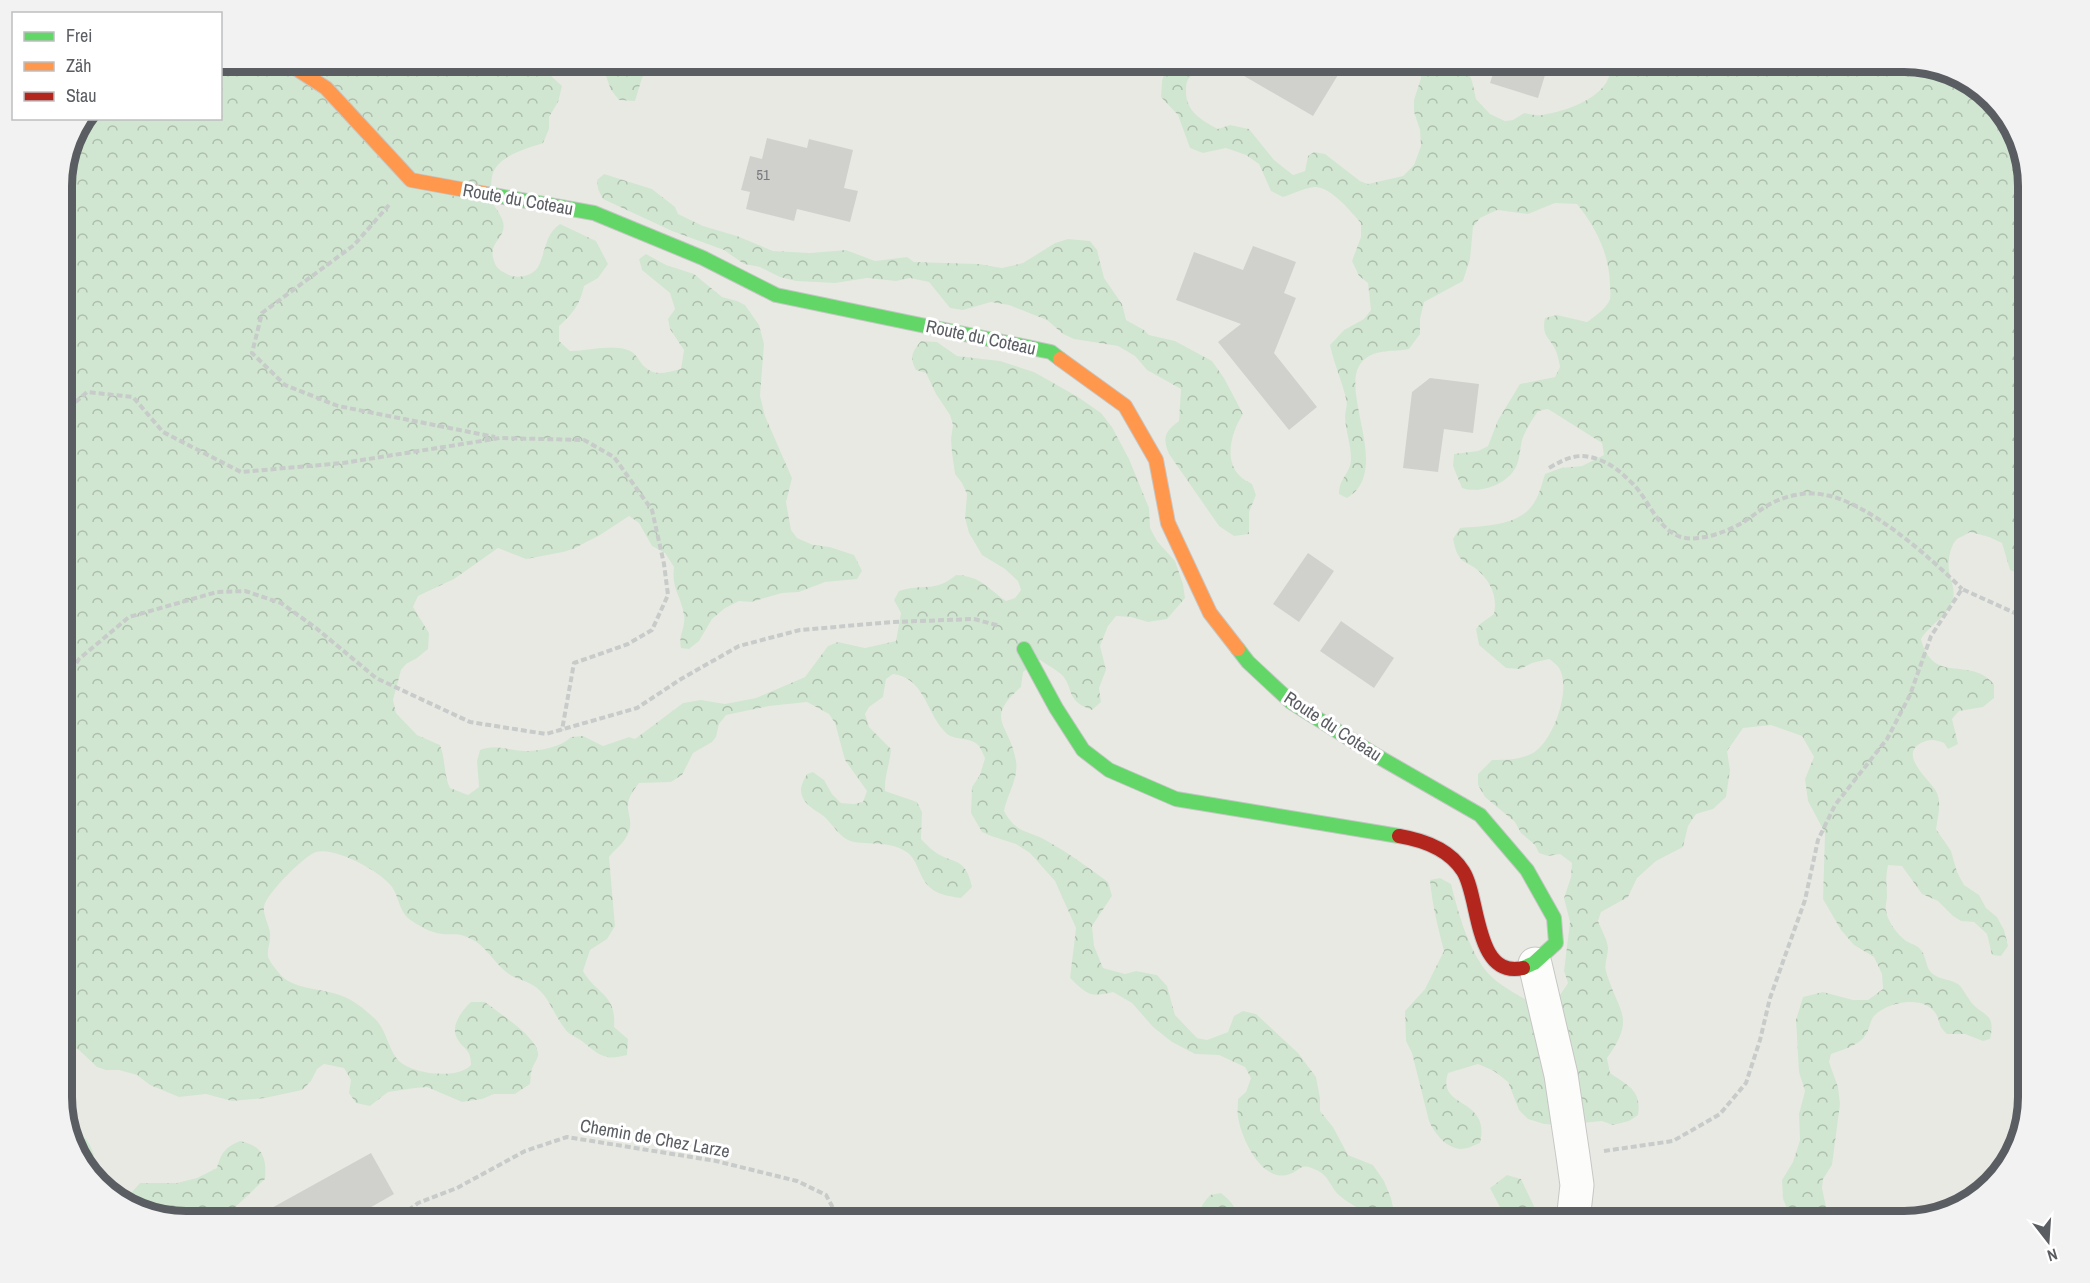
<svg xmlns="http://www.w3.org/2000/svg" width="2090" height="1283" viewBox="0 0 2090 1283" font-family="'Archivo Narrow',sans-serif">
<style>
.forest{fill:url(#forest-crowns)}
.water{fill:url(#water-waves)}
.building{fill:#d0d0cd}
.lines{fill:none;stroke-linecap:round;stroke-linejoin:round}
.street-casing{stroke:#c6c6c5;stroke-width:35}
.fast-casing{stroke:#c6c7c6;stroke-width:16}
.slow-casing{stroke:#c6c7c6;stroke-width:16}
.jam-casing{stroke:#c6c7c6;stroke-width:16}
.path{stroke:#c7cbc9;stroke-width:4;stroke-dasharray:6 3;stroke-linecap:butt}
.street{stroke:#fcfcfb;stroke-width:33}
.fast{stroke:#63d668;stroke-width:14}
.slow{stroke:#ff974d;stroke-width:14}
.jam{stroke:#b3261e;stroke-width:14}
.labels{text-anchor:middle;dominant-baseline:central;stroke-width:6;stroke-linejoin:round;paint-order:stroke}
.number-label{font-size:15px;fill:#797b7e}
.street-label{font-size:18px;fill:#5a5d62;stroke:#fff}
.rim{fill:none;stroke:#5a5d62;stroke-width:8}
</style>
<defs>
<pattern id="forest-crowns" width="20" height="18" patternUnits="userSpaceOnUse" patternTransform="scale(1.5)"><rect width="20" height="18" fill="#d1e6d1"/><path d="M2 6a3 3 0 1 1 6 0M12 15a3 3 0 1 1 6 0" fill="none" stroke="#adbead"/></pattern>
<pattern id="water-waves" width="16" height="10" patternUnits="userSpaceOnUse" patternTransform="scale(1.5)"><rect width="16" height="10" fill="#b7d7f5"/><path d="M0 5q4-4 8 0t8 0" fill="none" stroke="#98b2ca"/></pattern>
</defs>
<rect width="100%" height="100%" fill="#e9e9e4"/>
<path class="forest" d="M221 62H544L550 75 562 86 558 102 549 117V129L543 143C526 149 500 155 493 173 490 181 492 193 491 202 522 239 485 235 494 261 496 268 501 271 507 274 517 280 534 276 539 265 546 250 545 234 560 224L596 241 608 264 598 278 584 286C580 304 573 314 559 326V341L570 351C589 351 610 344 628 350 637 353 639 362 645 367 655 377 669 372 681 369L684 350 670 329 668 319 675 309 670 293 642 270 639 259 646 254 666 265 694 274 722 297 737 301 745 305 759 325 764 344 760 396 765 416 792 478 786 502 791 530 797 538 813 545 830 547 854 555 862 571 857 579 825 582 799 592 782 593 751 602 739 601 725 608 712 619 699 641 689 649 681 648C678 635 686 627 684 615 681 596 671 588 674 567L665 553 652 546 639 523 629 516 600 535 573 549 563 552 526 559 498 548 454 579 418 596 413 607 429 633 428 649 417 658 406 664 401 670 393 700 396 713 417 735 440 745C446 761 443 772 450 788L468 795 479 787 477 761 480 750C496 743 509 751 526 751 540 751 561 747 571 737L583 736 603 746 629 737 635 739 683 703 701 700 725 704 756 698 805 677 828 646 838 642 865 648 896 641 901 613 894 600 899 591C923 583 935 593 956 575 981 576 987 588 1006 601L1015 598 1021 590 1018 581 1005 569 982 555 969 533 965 518 967 494 962 483 955 474 952 453 951 439 953 425 950 415 936 394 926 373 916 370C909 357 912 352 921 341L937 342 957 356 1000 361 1034 372 1078 397 1101 413 1112 427 1129 459 1149 508 1150 528 1157 541 1175 561 1183 584 1185 598 1167 619 1148 622 1131 617 1116 616 1108 626 1100 646 1106 670 1099 688 1101 702 1092 710C1064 700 1075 688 1061 674 1055 669 1047 665 1040 660L1023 672 1021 687C983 720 1010 723 1016 761 1019 778 1007 795 1004 811 1018 836 1028 829 1049 842 1070 854 1089 868 1108 882L1112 896 1092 926 1094 946 1103 968 1125 974 1136 971 1157 975 1167 986 1175 1015 1197 1038 1207 1040 1228 1032 1234 1016 1243 1011 1256 1014 1298 1053 1316 1077 1320 1098V1111L1333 1127 1348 1155 1373 1165 1384 1181 1391 1198 1396 1221H1370L1367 1213C1358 1208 1348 1203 1340 1196 1332 1190 1329 1177 1320 1172 1298 1160 1303 1171 1287 1175 1261 1181 1241 1138 1238 1117 1237 1112 1238 1105 1238 1099L1246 1092 1251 1078 1245 1067 1219 1055 1195 1054 1172 1042 1153 1027 1132 1003 1113 992C1089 998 1087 994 1070 978L1076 928 1055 881 1030 853 1016 844 991 836 982 832 971 813 972 787 980 775 985 758C983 754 981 748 978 745 969 736 953 742 944 731 926 711 924 678 893 674L886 679 883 697 869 707 865 714 869 727 891 749C890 764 884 777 885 791L917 802 922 812 921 839C924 842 928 846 931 849 952 866 965 854 972 887L961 898C941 895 929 893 920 873 917 866 914 858 908 853 892 841 872 845 854 842 839 839 833 823 822 815 814 809 806 806 802 796 799 788 803 781 807 774L813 772 824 780 832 794 841 803 854 804 863 802 867 791 845 760 835 723 829 714 807 702 769 706 726 715 719 724 716 737 712 742 693 753 682 775 671 782 639 783C634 790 627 798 628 808 629 817 632 822 629 831 625 843 616 848 609 857L615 926 607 939 590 950 583 971C596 994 617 994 614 1027L628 1039 627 1055C602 1062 598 1053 579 1039 574 1036 568 1034 565 1029 554 1015 550 999 537 988 527 980 513 979 505 971 490 958 485 943 464 936 456 933 449 935 442 934 431 933 417 925 409 919 399 911 399 897 392 887 381 872 336 847 316 852 305 855 265 895 264 907 263 915 269 925 270 933 271 941 267 949 268 956 269 961 275 968 278 972 293 992 328 987 349 999 358 1004 374 1016 380 1025 387 1035 390 1052 399 1061 413 1074 457 1080 471 1065 471 1047 462 1050 456 1036 451 1025 463 1009 471 1002H485C497 1012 541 1039 538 1056 537 1060 533 1065 532 1069 530 1074 531 1079 530 1084L515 1094H494L482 1099 462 1102 427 1087 415 1088 388 1092 370 1106 356 1103 349 1093 351 1080 344 1068 324 1064 317 1069 311 1081 302 1090 265 1098 232 1101 206 1094 179 1097 150 1085 137 1075 119 1070H106L97 1067 79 1050 62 1042V178L71 138 84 119 220 118Z
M601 62H654L642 78 635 101 619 100 611 90Z
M1168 62H1217C1210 66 1197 71 1192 75 1186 80 1186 85 1186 92 1186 112 1203 121 1218 129L1230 125 1249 129 1274 160 1293 175 1305 171 1308 156 1314 152 1325 154 1360 181 1368 184 1403 176 1414 165 1421 146 1420 130 1414 112V100L1421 78 1418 62H1464L1472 81 1476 99 1490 114 1505 121 1513 120 1524 113C1530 114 1537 116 1542 115 1568 111 1616 95 1610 62H1904L1967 78 2012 123 2028 178V573L2021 574 2010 570 2002 543 1989 537 1970 532C1966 535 1960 537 1957 539 1949 547 1947 565 1950 575 1952 583 1955 591 1953 599 1948 617 1930 624 1921 639 1933 686 1969 655 1994 684V698L1983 707 1959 711 1952 719 1958 744 1948 749 1944 743C1936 740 1930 738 1921 743 1898 755 1930 780 1936 791 1942 802 1938 816 1936 829L1951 851 1957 872 1964 885 1979 895 1986 908 1997 917 2004 930 2008 946 2001 956 1992 955 1987 934 1974 922 1961 921 1953 916 1938 901 1922 894 1902 866 1888 865C1885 880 1887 882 1887 896 1887 901 1885 906 1886 910 1887 921 1897 934 1906 941 1909 943 1914 944 1918 947 1928 955 1924 967 1933 974 1941 980 1951 979 1958 984 1963 988 1965 994 1969 999 1980 1017 1997 1010 1990 1039L1983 1041 1965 1034H1947C1937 1025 1941 1022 1936 1014 1924 994 1887 1002 1874 1016 1869 1022 1870 1031 1864 1037 1857 1046 1842 1050 1831 1054L1829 1062 1838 1087 1840 1104 1832 1165 1823 1179 1822 1188 1829 1221H1792L1783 1199 1782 1180 1793 1162 1800 1140 1799 1114 1805 1091 1799 1072 1796 1020 1803 997 1823 992 1853 1000H1868L1883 989 1882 974 1874 957 1854 945 1841 930 1823 899 1825 833 1808 801 1805 779 1814 757 1802 736 1771 725 1743 728 1727 751 1730 770 1726 797 1713 809 1696 814 1688 826 1683 847 1656 861 1637 878 1628 897 1601 912 1598 921C1601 929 1607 939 1608 948 1608 956 1604 964 1606 971 1618 1013 1637 1016 1607 1058L1610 1073C1628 1086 1642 1090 1638 1115L1629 1121 1613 1125 1602 1121 1562 1125 1544 1124 1528 1119 1519 1110 1508 1082 1494 1071 1478 1064 1448 1073C1439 1100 1467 1100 1477 1116 1483 1125 1482 1134 1480 1143 1475 1145 1467 1149 1461 1149 1446 1148 1435 1134 1429 1121L1412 1053 1406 1041 1405 1011 1425 989 1444 951C1438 928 1432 904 1430 880L1440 878 1451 884C1458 912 1466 942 1483 967 1494 983 1515 993 1532 1003L1560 995 1568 983 1564 971 1570 922 1564 898 1571 877 1572 863 1560 854 1548 856 1539 853 1535 845 1521 833 1515 822 1485 797 1478 785V774L1492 760C1506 760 1520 760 1533 753 1553 741 1572 689 1559 668 1557 665 1552 661 1549 659L1532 663 1520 669 1506 668 1479 645 1476 629 1480 624 1494 614C1498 595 1489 579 1475 568 1468 563 1461 562 1457 553 1455 549 1454 543 1453 539L1460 528C1485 526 1522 526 1535 501 1540 493 1542 483 1545 474L1561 468 1582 466 1604 455 1602 443 1548 409 1538 411C1532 420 1526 429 1522 440 1520 448 1520 459 1516 467 1507 485 1479 494 1462 488L1453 466 1454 454 1478 451 1488 446 1498 420 1520 384 1555 377 1560 367C1559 362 1558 356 1556 351 1550 337 1541 337 1545 318L1557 315 1587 322C1595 316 1607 308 1610 299 1611 295 1610 288 1610 285 1609 253 1596 228 1577 204L1555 203 1528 214 1497 210 1480 218 1473 227 1470 259 1463 281 1424 302 1420 319V334L1409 349C1394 352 1377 349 1365 359 1333 384 1395 470 1347 498L1339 494C1339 478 1350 474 1351 460 1351 445 1346 432 1345 418 1345 411 1348 405 1346 399 1342 381 1334 364 1330 345L1344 330 1364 319 1371 310 1368 283 1359 276 1352 261 1361 237V223C1351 212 1332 188 1316 187 1306 187 1293 194 1283 197L1271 191 1259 164 1246 155 1226 148 1203 153 1190 148 1178 115 1161 97 1162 81Z
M604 174 652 189 675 207 678 214 703 226 737 236 773 251 810 253 846 250 875 261 907 257 914 262 979 264 1002 268 1023 263 1055 243 1068 239 1090 241 1097 250 1104 278 1122 304 1126 320 1144 330 1149 335 1175 341 1212 361 1224 378 1243 414C1232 431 1223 460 1240 476 1243 479 1248 482 1252 484L1256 495 1249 512V534L1234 536 1219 526 1169 454C1162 438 1165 431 1179 421L1181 389 1147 370 1135 356 1118 346 1074 339 1063 334 1047 320 1009 305 991 302 963 310 950 308 929 282 910 278 896 281 867 278 835 283 796 281 780 277 760 267 744 264 724 250 672 231 603 199 598 189 597 180Z
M69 1129C84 1134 89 1140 94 1155L88 1166 86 1167 78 1160Z
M240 1141C262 1146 267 1156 265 1179L230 1212 226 1221H186L125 1205 132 1192 140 1183H177L197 1178 217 1168C221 1153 225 1147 240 1141Z
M1507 1175 1521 1179 1541 1221H1507L1490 1188Z
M1221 1193C1232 1202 1237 1208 1239 1221H1199C1198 1210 1203 1203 1210 1195Z"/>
<path class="water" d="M744 62H780L774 74Z"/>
<path class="building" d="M1220 62H1326L1341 70 1313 116Z
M1497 62H1549L1538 98 1490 83Z
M767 138 807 148 809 139 853 150 844 188 858 191 850 222 797 209 794 221 746 209 750 192 741 190 750 156 762 159Z
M1253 246 1296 262 1284 293 1296 298 1274 353 1317 407 1289 430 1218 342 1241 324 1176 300 1194 252 1243 270Z
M1430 378 1479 384 1473 433 1444 429 1438 472 1403 468 1412 392Z
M1308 553 1334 571 1299 622 1273 604Z
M1341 621 1394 658 1374 688 1320 651Z
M371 1153 394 1194 347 1221H248Z"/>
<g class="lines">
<g class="street-casing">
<path id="street" d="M1535 964 1561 1075 1573 1156 1577 1185 1573 1221"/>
</g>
<g class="fast-casing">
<path id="fast" d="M487 194 594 213 703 258 776 295 1051 352 1060 359
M1024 649 1056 708 1083 750 1109 770 1176 799 1399 836
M1238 649 1248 662 1291 702 1377 756 1480 815 1527 870 1554 918 1556 943 1534 963 1523 968"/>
</g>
<g class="slow-casing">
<path id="slow" d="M286 62 326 88 411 180 487 194
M1060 359 1125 406 1156 460 1168 523 1210 613 1238 649"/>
</g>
<g class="jam-casing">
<path id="jam" d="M1399 836C1423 840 1449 849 1463 871 1480 897 1474 979 1523 968"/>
</g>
<path class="path" d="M389 205 354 245 262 313 252 353 285 385 338 406 495 437
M62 414 87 392 133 397 163 432 241 472 343 463 500 438 584 440 614 457 652 510 664 564 668 595 652 630 628 644 574 663 562 730
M1549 468C1568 457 1579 452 1600 460 1613 465 1623 474 1633 484 1649 500 1657 529 1681 537 1698 542 1723 533 1738 525 1750 519 1760 509 1772 503 1788 495 1807 491 1825 495 1868 502 1931 558 1962 589
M62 686 79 659 129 617 217 592 245 591 281 603 316 628 376 678 470 722 546 734 637 708 681 679 739 646 800 630 893 622 974 619 1000 626
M1604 1151 1673 1141 1720 1114 1746 1083 1760 1040 1770 998 1805 900 1818 840 1835 805 1887 739 1910 695 1931 636 1962 589 2028 619
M394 1221 418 1203 457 1188 525 1151 567 1137 716 1161 797 1181 826 1195 840 1221"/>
<use href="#street" class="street"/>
<use href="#fast" class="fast"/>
<use href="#slow" class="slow"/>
<use href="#jam" class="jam"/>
</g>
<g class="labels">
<g class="number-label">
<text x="763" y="174">51</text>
</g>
<g class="street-label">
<text transform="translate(518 199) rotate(10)">Route du Coteau</text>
<text transform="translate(981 337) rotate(12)">Route du Coteau</text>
<text transform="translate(1333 726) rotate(33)">Route du Coteau</text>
<text transform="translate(655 1138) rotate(10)">Chemin de Chez Larze</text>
</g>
</g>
<path d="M0 0H2090V1283H0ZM186 72H1904A114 114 0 0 1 2018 186V1097A114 114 0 0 1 1904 1211H186A114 114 0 0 1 72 1097V186A114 114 0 0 1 186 72Z" fill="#f2f2f2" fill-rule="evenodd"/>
<path class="rim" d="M186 72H1904A114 114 0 0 1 2018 186V1097A114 114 0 0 1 1904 1211H186A114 114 0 0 1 72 1097V186A114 114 0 0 1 186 72Z"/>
<rect x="12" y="12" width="210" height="108" fill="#ffffff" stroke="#bdbec0" stroke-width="1.5"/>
<rect x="24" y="32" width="30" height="9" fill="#63d668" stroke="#bdbec0" stroke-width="1.5"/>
<text x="66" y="42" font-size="18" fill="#5a5d62">Frei</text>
<rect x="24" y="62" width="30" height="9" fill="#ff974d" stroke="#bdbec0" stroke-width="1.5"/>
<text x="66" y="72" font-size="18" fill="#5a5d62">Zäh</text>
<rect x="24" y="92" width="30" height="9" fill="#b3261e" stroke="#bdbec0" stroke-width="1.5"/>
<text x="66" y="102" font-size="18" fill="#5a5d62">Stau</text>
<g transform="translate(2048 1241) rotate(163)" stroke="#ffffff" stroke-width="4.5" paint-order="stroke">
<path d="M0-4.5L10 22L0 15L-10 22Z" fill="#5a5d62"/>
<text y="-9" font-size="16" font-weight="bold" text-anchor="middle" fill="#5a5d62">N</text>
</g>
</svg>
